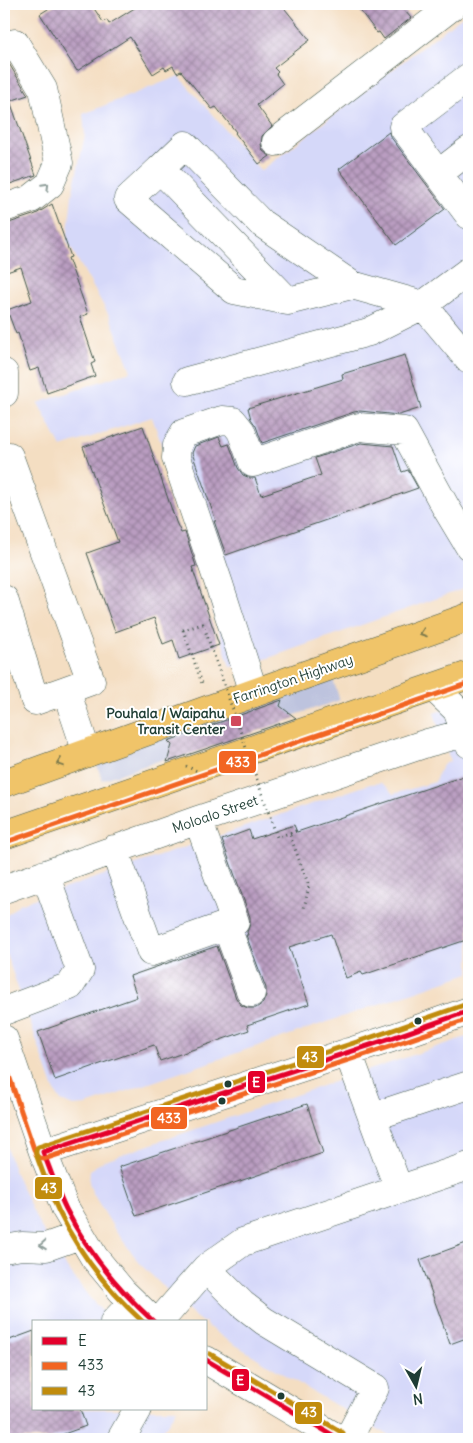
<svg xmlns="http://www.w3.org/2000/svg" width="473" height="1443" viewBox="0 0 473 1443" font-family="Delius,sans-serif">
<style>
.built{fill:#d5d8f9}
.industrial{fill:#bdc3de}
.building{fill:url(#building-cross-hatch)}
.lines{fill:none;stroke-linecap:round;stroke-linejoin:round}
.minor-casing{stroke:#3f5549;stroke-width:29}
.major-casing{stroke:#3f5549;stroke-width:29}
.path{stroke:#3f5549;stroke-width:3;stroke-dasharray:1 4;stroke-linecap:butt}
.minor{stroke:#fff;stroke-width:28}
.major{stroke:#f0c469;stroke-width:28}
.path-bridge{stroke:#3f5549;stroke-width:3;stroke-dasharray:1 4;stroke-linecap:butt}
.bus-1-casing{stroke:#fff;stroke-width:9}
.bus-2-casing{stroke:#fff;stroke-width:9}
.bus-3-casing{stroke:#fff;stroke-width:9}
.bus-1{stroke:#e4002b;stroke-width:5}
.bus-2{stroke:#f26522;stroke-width:5}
.bus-3{stroke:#c18c0d;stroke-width:5}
.oneway{stroke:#8f9e9a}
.oneway2{stroke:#7d7a4c}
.poi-dot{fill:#d1495b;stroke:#fff;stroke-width:2}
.bus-dot{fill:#1f3d34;stroke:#fff;stroke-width:2}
.labels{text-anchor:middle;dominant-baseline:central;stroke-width:4;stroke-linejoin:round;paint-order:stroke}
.street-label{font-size:14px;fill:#1f3d34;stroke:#fff}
.poi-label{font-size:14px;font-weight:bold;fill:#1f3d34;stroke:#fff;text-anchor:end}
.line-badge{stroke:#fff;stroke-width:2}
.badge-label{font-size:14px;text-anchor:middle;font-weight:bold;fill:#fff}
</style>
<defs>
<pattern id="building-cross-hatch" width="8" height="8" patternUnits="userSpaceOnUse" patternTransform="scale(1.25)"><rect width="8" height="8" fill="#ba9dc1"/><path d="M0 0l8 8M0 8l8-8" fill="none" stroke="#97819e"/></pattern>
</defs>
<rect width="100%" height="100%" fill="#fff"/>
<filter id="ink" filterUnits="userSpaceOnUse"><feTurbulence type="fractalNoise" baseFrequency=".02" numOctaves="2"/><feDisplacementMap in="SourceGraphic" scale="10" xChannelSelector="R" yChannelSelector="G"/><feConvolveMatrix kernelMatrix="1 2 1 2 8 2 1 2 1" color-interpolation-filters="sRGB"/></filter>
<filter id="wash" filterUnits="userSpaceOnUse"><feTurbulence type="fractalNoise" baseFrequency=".0096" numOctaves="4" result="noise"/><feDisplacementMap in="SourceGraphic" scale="20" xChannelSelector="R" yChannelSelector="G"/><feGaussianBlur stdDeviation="1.12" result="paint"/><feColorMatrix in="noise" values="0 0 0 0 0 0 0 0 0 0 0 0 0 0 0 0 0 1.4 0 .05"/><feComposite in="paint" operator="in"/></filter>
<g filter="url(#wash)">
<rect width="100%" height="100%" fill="#f4dec2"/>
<path class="built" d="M469 11V587L260 661 230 667 211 605 203 565 152 417 61 447 38 403 131 371 110 317 67 241 72 195 85 135 83 114 179 76 261 171Z
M469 701V973L86 1105 73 1106 61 1101 54 1090 4 948V921L8 914 19 904 370 784 381 783 387 787 393 794 435 782 438 773 444 764 450 761 434 713Z
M469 1036V1439H394L315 1393 224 1338 206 1325V1322H202L194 1316 142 1266 115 1230 92 1192 89 1182 90 1171 97 1165 105 1160Z
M4 1140 15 1173 39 1224 61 1260 89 1297 112 1322H34V1409H177L157 1439H4Z"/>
<path class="industrial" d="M332 677 340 700 102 780 94 756Z"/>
<g id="blocks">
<path class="building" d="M56 4H91L103 22 107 20 109 24 141 4H281L310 40 274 68 278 72 276 74 283 84 257 105 272 126 262 136 261 144 263 151 270 156 259 164 235 133 236 132 216 107 212 109 181 71 177 73 173 66 166 70 164 67 153 74 130 37 77 71 40 14Z
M355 4H399L411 18 384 39 379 32 377 33Z
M4 62H8L28 95 10 101 36 175 4 186Z
M389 132 390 136 445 209 396 245 339 169Z
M52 204 71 257 68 258 88 314 80 317 95 362 91 364 95 376 47 393 39 368 30 371 18 333 16 334 7 310 32 301 21 267 4 273V223H9L36 214Z
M405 355 421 408 399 415 360 411 354 412 262 443 256 426 251 419 248 408 343 379 342 374Z
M143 426 176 522 181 533 185 532 196 566 192 567 219 645 179 659 173 640 163 644 154 618 115 632 87 553 118 542 83 447Z
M219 437 223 446 229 444 238 468 243 475 250 478H255L261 495 321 475 315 458 361 443 393 446 402 472 408 470 418 488 226 555 214 521H216L192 453 195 446Z
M282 700 280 706 296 718 167 762 172 745 168 741Z
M464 776 469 791V939L363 975 361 972 346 978 331 934 315 939 289 947 309 1004 247 1025 249 1030 160 1061 154 1045 55 1080 38 1032 137 997 130 976 217 946 236 998 241 1005 248 1008H256L263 1003 266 995V988L246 935H248L247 932 250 924V917L222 840 249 830 252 839 294 825 297 832Z
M307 1104 323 1153 136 1216 119 1167Z
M469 1242V1337L450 1344 420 1260Z
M34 1331V1409H80L86 1426 50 1439H4V1342Z"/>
</g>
</g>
<g filter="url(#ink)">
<use href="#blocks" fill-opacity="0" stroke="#3f5549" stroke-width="1"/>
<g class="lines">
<g class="minor-casing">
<path id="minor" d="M4 47 15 43 43 89 59 163 50 184 31 199 4 208
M469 77 403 127 469 215
M276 142 455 4
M160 169 128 199 234 290 288 301
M438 174 469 150
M352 285 288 301 160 169 185 145 261 223 352 285 423 305 469 271
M4 373V393
M187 381 369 332 423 305 469 360
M4 458 9 456 91 681 66 690 87 753
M4 599 35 701 66 690
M434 688 457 710 469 744
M254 693 219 584 176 458 177 445 184 433 222 420 233 421 241 431 253 463 359 427 404 431 445 506 469 546
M114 849 151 952 235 922 198 820
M4 889 198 820 427 743 465 733
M226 925 251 993
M4 1011 70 986 80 970 45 874
M4 1039 43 1152 65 1208 94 1257 122 1291 154 1322
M348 1052 372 1117 469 1085
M372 1117 399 1190
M43 1152 392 1038 469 1011
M4 1249 22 1246 46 1247 80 1235
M206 1268 242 1304 264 1321 375 1388 348 1439
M114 1322 133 1302
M159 1322 206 1268 243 1242 469 1166
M206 1360 339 1439
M121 1439 138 1409"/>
</g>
<g class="major-casing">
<path id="major" d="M4 783 254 693 469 617
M4 835 469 675"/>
</g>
<path class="path" d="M183 630 203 686
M296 831 289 833 309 886 304 908"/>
<use href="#minor" class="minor"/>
<use href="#major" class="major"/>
<path class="path-bridge" d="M183 630 203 624 277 837 296 831
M186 766 199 772"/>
<g class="bus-1-casing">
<path id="bus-1" d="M43 1152 392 1038 469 1011
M43 1152C51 1171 57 1191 66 1209 88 1253 118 1289 154 1322
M206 1360 339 1439"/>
</g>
<g class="bus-2-casing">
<path id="bus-2" d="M6 842 469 683
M4 1061 36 1155 39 1158 44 1159 394 1045 469 1019"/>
</g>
<g class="bus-3-casing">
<path id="bus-3" d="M143 1322C108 1290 79 1253 59 1212 50 1193 43 1173 36 1154V1150L38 1147 390 1031 467 1004
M210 1354 343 1433"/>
</g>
<use href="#bus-1" class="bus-1"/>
<use href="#bus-2" class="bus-2"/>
<use href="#bus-3" class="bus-3"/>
</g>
<defs><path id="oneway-chevron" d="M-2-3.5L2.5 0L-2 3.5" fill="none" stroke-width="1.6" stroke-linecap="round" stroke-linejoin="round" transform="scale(1.25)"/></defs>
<g class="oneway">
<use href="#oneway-chevron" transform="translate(46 186) rotate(-45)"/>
<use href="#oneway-chevron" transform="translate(43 1245) rotate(176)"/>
</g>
<g class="oneway2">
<use href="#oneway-chevron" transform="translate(423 633) rotate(161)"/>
<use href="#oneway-chevron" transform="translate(60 763) rotate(160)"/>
</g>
</g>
<rect class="poi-dot" x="230" y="715" width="12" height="12" rx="2.5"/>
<g class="bus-dot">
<circle cx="418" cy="1021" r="4.5"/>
<circle cx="228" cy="1084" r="4.5"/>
<circle cx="222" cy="1101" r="4.5"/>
<circle cx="281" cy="1396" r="4.5"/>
</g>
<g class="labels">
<g class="street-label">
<text transform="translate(293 679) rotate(-19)">Farrington Highway</text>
<text transform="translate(215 814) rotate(-19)">Moloalo Street</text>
</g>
<g class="poi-label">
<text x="225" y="713">Pouhala / Waipahu<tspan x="225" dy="16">Transit Center</tspan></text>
</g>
</g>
<g class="line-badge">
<rect x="218" y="750" width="39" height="24" rx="5" fill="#f26522"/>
<rect x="296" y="1045" width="29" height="24" rx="5" fill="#c18c0d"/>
<rect x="247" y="1070" width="19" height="24" rx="5" fill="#e4002b"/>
<rect x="150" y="1106" width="38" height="24" rx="5" fill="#f26522"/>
<rect x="34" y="1176" width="29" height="24" rx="5" fill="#c18c0d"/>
<rect x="231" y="1368" width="19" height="24" rx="5" fill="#e4002b"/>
<rect x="294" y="1401" width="29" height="24" rx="5" fill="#c18c0d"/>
</g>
<g class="badge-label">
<text x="238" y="767">433</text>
<text x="310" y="1062">43</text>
<text x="256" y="1087">E</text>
<text x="169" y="1123">433</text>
<text x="49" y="1193">43</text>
<text x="240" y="1385">E</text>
<text x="309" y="1417">43</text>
</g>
<rect width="473" height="1443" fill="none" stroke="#fff" stroke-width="20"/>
<rect x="32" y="1320" width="175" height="90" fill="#ffffff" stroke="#a5b1ae"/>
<rect x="42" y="1337" width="25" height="8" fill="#e4002b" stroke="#a5b1ae"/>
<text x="78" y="1346" font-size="15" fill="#1f3d34">E</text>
<rect x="42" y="1362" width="25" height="8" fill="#f26522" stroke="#a5b1ae"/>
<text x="78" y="1370" font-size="15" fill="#1f3d34">433</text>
<rect x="42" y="1387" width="25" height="8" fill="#c18c0d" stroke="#a5b1ae"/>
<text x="78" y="1396" font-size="15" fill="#1f3d34">43</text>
<g transform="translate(416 1386) rotate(172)" stroke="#ffffff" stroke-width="4" paint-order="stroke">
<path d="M0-4L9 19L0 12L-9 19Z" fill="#1f3d34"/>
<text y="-8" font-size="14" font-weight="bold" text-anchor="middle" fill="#1f3d34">N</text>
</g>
</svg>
